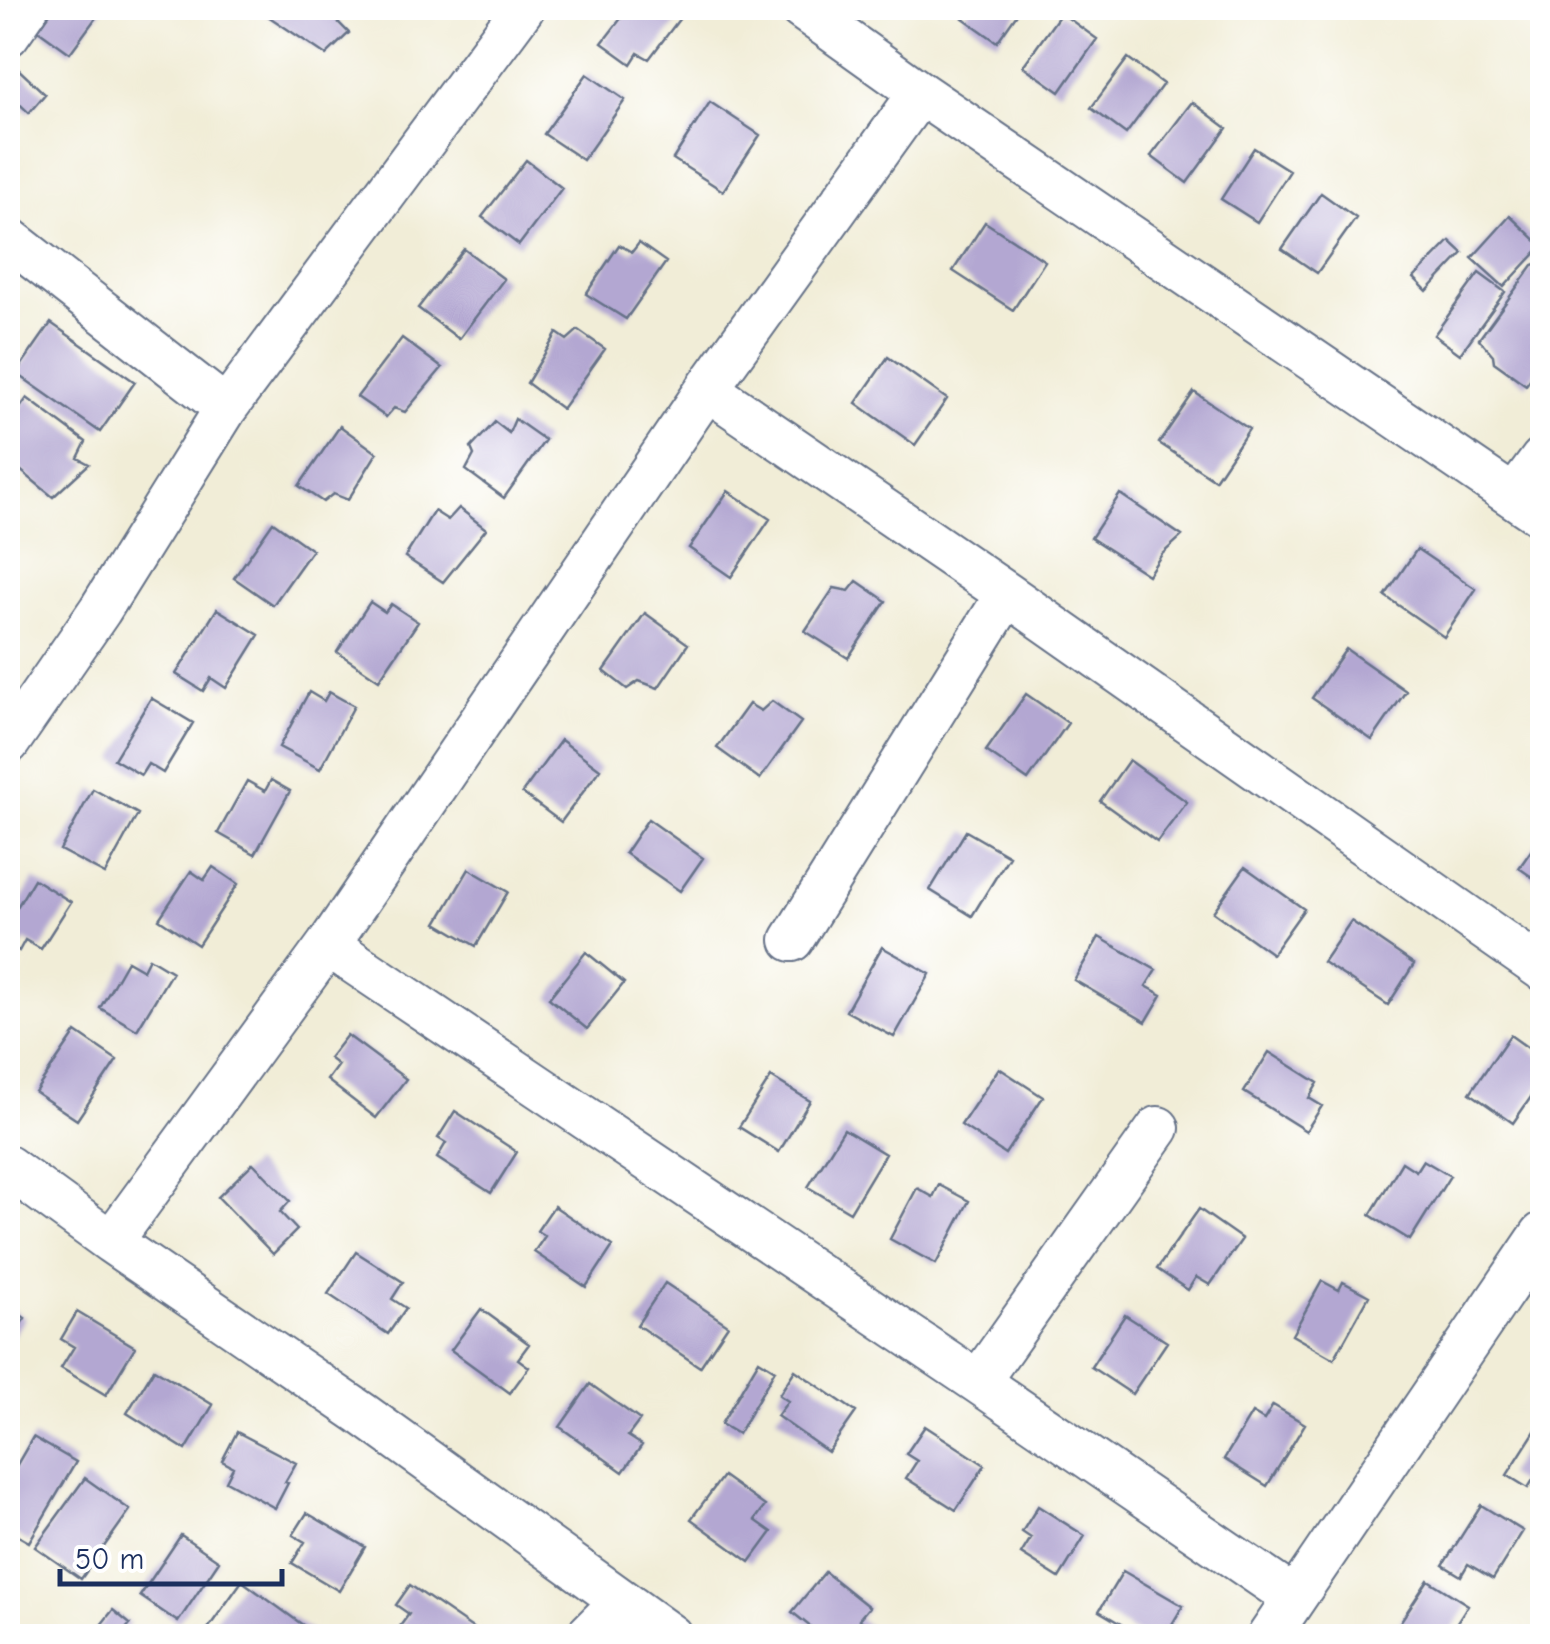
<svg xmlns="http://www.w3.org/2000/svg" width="1550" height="1644" viewBox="0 0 1550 1644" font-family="'Comic Neue',sans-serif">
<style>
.building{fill:#b3a7d2}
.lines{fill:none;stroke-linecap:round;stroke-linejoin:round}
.minor-casing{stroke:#667288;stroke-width:46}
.minor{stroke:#fff;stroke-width:42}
</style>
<rect width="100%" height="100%" fill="#fff"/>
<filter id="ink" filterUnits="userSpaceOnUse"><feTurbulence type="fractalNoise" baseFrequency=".01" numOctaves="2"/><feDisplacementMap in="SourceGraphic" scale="20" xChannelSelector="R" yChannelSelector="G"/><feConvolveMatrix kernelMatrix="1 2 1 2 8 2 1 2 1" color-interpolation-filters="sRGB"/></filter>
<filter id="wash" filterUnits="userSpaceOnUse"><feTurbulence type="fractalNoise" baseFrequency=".0048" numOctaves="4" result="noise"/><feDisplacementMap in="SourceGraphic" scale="40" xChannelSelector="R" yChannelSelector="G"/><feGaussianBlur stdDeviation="2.25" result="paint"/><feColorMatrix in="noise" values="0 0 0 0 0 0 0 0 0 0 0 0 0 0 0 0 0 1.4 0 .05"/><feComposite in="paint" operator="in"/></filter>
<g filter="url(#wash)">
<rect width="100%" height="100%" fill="#f1edd7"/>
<g id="blocks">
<path class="building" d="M54 8H103L70 53 38 30Z
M256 8H349L338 22 349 33 326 55Z
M629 8H675L683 14 649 59 638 53 631 64 602 43Z
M970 8H1021L997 42 963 18Z
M1061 13 1097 39 1060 92 1023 66Z
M1128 58 1163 84 1126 134 1091 108Z
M15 66 45 94 29 113 8 93V74Z
M587 74 625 100 583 160 544 134Z
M710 102 760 135 723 191 673 159Z
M1192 102 1227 128 1187 183 1151 156Z
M1254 148 1290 171 1257 222 1221 199Z
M526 160 562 188 519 245 482 217Z
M1321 193 1356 218 1317 273 1282 249Z
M1510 216 1542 246 1504 287 1472 258Z
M985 222 1045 261 1013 310 953 271Z
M1450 241 1463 253 1427 291 1414 278Z
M639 243 666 262 626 319 586 294 619 245 632 252Z
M464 249 504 279 459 339 418 308Z
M1542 262V362L1526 385 1494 362 1493 355 1479 339 1533 265Z
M1479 273 1505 292 1460 354 1434 335Z
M51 323 135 382 100 432 16 373Z
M578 330 605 349 562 409 527 383 557 333 567 340Z
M402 338 442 368 405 412 394 408 386 417 357 397Z
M888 357 947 399 915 445 856 403Z
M1194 392 1249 429 1215 480 1159 443Z
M27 398 86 442 78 458 89 464 53 497 8 460V425Z
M515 419 545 440 504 498 466 470 474 455 471 448 495 422 509 433Z
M340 426 377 453 348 500 333 494 323 502 299 486Z
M728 491 770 519 731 577 689 548Z
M1120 494 1182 536 1162 554 1148 575 1091 538Z
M459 508 486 529 443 582 405 557 434 511 448 520Z
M273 522 312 550 273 605 234 578Z
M1417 549 1476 589 1444 637 1385 596Z
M857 581 886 601 848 658 805 631 834 588 849 591Z
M370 602 385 612 391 604 418 622 379 680 337 652Z
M217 609 259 635 226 688 211 678 203 691 176 674Z
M645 613 688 644 658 688 639 681 627 689 604 671Z
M1346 649 1406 691 1372 740 1312 698Z
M309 692 324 701 329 692 354 706 320 769 279 747Z
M1026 694 1068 723 1028 780 986 751Z
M151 698 193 723 163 773 148 764 141 775 114 759Z
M772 701 801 722 760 779 717 748 749 704 761 711Z
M561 740 600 769 561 822 522 793Z
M1129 760 1187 802 1157 842 1100 801Z
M271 780 290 791 255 854 218 833 247 781 265 791Z
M93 789 138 814 105 874 60 850Z
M648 819 703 858 680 891 625 853Z
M966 831 1009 856 972 916 930 890Z
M1542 835V884L1519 868Z
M213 867 238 884 198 945 159 919 191 871 204 880Z
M1245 867 1304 909 1272 954 1213 912Z
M469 869 508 892 476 946 437 923Z
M34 879 71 902 41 949 25 940 19 951 8 944V922Z
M1351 921 1414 964 1388 1005 1323 962Z
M1099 937 1156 970 1146 986 1162 995 1146 1022 1074 980Z
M882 947 930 974 894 1037 846 1011Z
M586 952 624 983 587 1029 549 998Z
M149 958 172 972 137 1030 100 1008 127 961 143 970Z
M76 1032 117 1060 77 1120 35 1092Z
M347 1035 406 1079 376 1118 327 1080 338 1065 329 1058Z
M1510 1035 1542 1058V1081L1513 1123 1470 1093Z
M1269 1052 1318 1083 1309 1098 1322 1106 1306 1131 1244 1092Z
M999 1068 1043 1097 1005 1154 961 1125Z
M771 1077 810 1101 779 1152 739 1127Z
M455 1111 517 1152 491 1193 437 1158 446 1143 438 1138Z
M844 1129 885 1154 850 1212 808 1187Z
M1423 1160 1450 1176 1410 1240 1370 1215 1402 1162 1416 1171Z
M253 1163 290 1201 280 1212 297 1230 273 1254 218 1197Z
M939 1185 969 1201 936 1264 890 1239 917 1188 933 1197Z
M554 1206 613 1246 586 1287 534 1252 545 1236 537 1231Z
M1199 1209 1242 1239 1210 1285 1196 1277 1188 1290 1157 1269Z
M356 1252 403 1282 392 1299 406 1308 388 1334 328 1294Z
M1322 1281 1339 1290 1343 1282 1369 1296 1334 1359 1292 1335Z
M665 1283 728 1325 700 1367 637 1325Z
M8 1306 25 1318 8 1343Z
M481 1309 529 1344 518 1359 529 1367 510 1393 451 1350Z
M77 1312 135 1347 106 1395 61 1368 74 1347 61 1339Z
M1125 1315 1167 1342 1132 1394 1091 1367Z
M759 1360 775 1370 738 1434 721 1424Z
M154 1369 213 1405 186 1450 127 1413Z
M795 1370 856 1412 828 1452 777 1416 788 1401 779 1395Z
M590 1384 640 1420 628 1436 642 1445 623 1472 560 1427Z
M1273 1405 1305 1424 1267 1486 1224 1459 1252 1413 1264 1420Z
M1542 1420V1479L1536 1475 1528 1488 1507 1475Z
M925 1426 985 1465 956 1510 906 1478 917 1461 906 1454Z
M237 1432 296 1463 285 1482 288 1483 275 1508 226 1481 233 1467 222 1461Z
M33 1437 76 1462 29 1542 8 1530V1480Z
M723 1476 765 1506 755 1520 772 1532 750 1562 691 1519Z
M85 1478 130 1510 81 1579 35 1547Z
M1481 1505 1523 1531 1493 1579 1468 1564 1461 1576 1443 1565Z
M1038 1506 1085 1536 1059 1578 1021 1554 1031 1538 1022 1532Z
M307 1513 365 1547 339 1591 292 1563 305 1542 293 1535Z
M181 1535 219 1561 178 1622 140 1596Z
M1123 1571 1183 1606 1165 1636H1141L1099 1611Z
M825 1572 869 1607 859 1619 876 1632 872 1636H822L792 1612Z
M1428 1580 1468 1605 1448 1636H1391Z
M242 1581 318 1636H216L207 1630Z
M410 1585 474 1629 469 1636H409L398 1629 409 1614 396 1605Z
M113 1610 130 1624 120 1636H92Z"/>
</g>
</g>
<g filter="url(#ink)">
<use href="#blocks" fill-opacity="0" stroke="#667288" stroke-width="2.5"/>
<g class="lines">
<g class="minor-casing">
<path id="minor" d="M801 8 920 93 1542 516
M8 35 27 8
M8 238 226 408
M707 389 1007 594 1542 969
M1514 497 1542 459
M8 743 100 610 226 408 523 8
M792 940 1007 594
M328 945 978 1382 1294 1598
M8 1167 111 1242 361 1413 671 1636
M111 1242 328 945 707 389 920 93
M978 1382 1158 1128
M587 1636 604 1619 652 1635
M1269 1636 1542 1234"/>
</g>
<use href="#minor" class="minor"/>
</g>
</g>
<rect width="1550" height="1644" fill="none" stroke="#fff" stroke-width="40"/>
<path d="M60 1569v15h222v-15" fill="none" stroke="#1b2f5e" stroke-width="5"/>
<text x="75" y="1569" font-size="30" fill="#1b2f5e" stroke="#ffffff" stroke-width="8" paint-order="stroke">50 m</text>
</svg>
